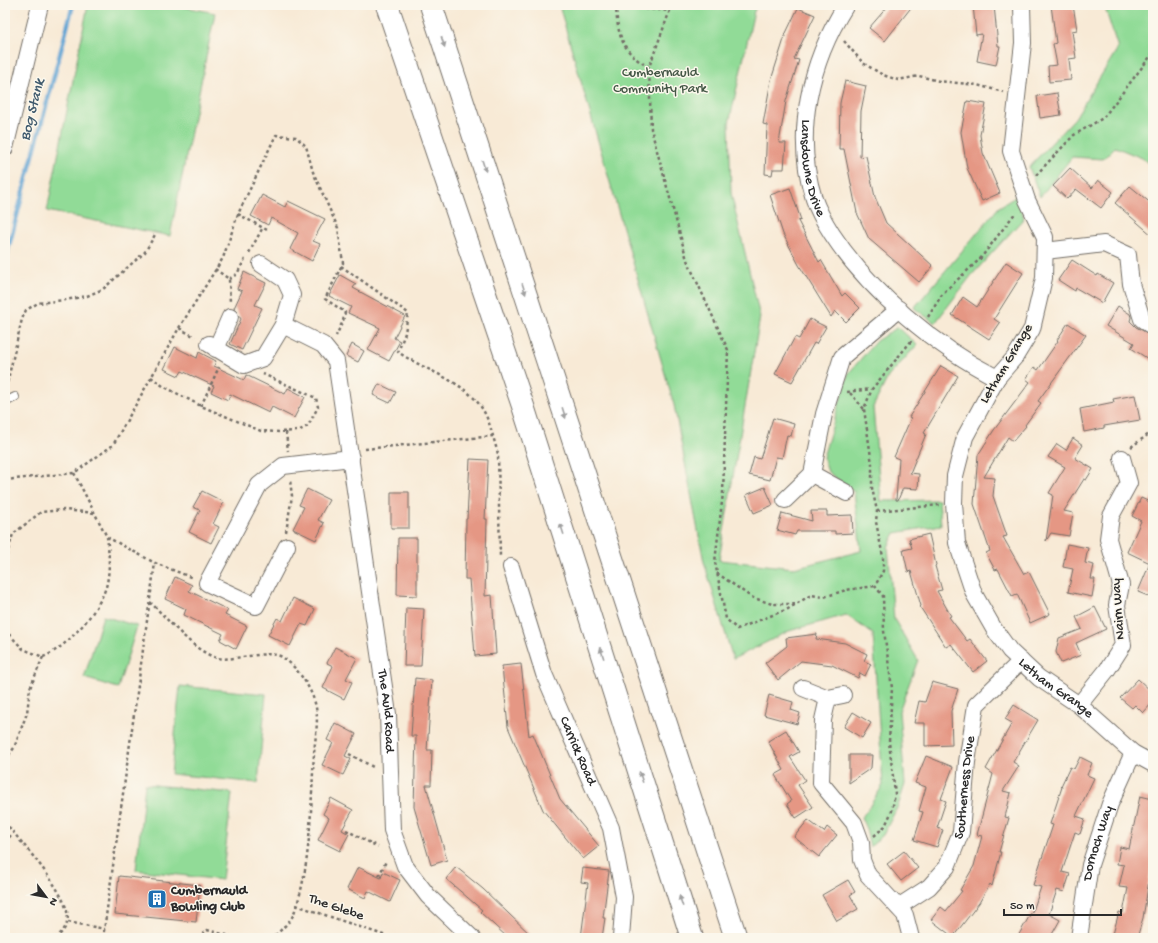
<svg xmlns="http://www.w3.org/2000/svg" width="1158" height="943" viewBox="0 0 1158 943" font-family="'Gochi Hand',sans-serif">
<style>
.green{fill:#91db97;stroke:#5e8361}
.lines{fill:none;stroke-linecap:round;stroke-linejoin:round}
.stream{stroke:#5fa3d3;stroke-width:4.5}
.building{fill:#e59784}
.service-casing{stroke:#736e67;stroke-width:10}
.minor-casing{stroke:#736e67;stroke-width:18}
.motorway-casing{stroke:#736e67;stroke-width:24}
.path{stroke:#736e67;stroke-width:2.5;stroke-dasharray:3 3;stroke-linecap:butt}
.service{stroke:#fff;stroke-width:8}
.minor{stroke:#fff;stroke-width:16}
.motorway{stroke:#fff;stroke-width:22}
.oneway{fill:#a0a0a0}
.labels{text-anchor:middle;dominant-baseline:central;stroke-width:3;stroke-linejoin:round;paint-order:stroke}
.park-label{font-size:14px;fill:#445746;stroke:#fbf7ec}
.street-label{font-size:14px;fill:#2b2b2b;stroke:#fbf7ec}
.poi-label{font-size:14px;font-weight:bold;fill:#2b2b2b;stroke:#fbf7ec;text-anchor:start}
.water-label{font-size:15px;font-style:italic;fill:#405b6e;stroke:#fbf7ec}
</style>
<rect width="100%" height="100%" fill="#fbf7ec"/>
<filter id="ink" filterUnits="userSpaceOnUse"><feTurbulence type="fractalNoise" baseFrequency=".025" numOctaves="2"/><feDisplacementMap in="SourceGraphic" scale="8" xChannelSelector="R" yChannelSelector="G"/><feConvolveMatrix kernelMatrix="1 2 1 2 8 2 1 2 1" color-interpolation-filters="sRGB"/></filter>
<filter id="wash" filterUnits="userSpaceOnUse"><feTurbulence type="fractalNoise" baseFrequency=".012" numOctaves="4" result="noise"/><feDisplacementMap in="SourceGraphic" scale="16" xChannelSelector="R" yChannelSelector="G"/><feGaussianBlur stdDeviation="0.9" result="paint"/><feColorMatrix in="noise" values="0 0 0 0 0 0 0 0 0 0 0 0 0 0 0 0 0 1.4 0 .05"/><feComposite in="paint" operator="in"/></filter>
<g filter="url(#wash)">
<rect width="100%" height="100%" fill="#f8ead6"/>
<path class="green" d="M88 5H175L215 13 170 236 47 211Z
M559 5H758L754 11 729 123 731 193 760 317 719 560 794 568 861 551 854 492 828 472 823 457 848 374 876 341 898 327 917 345 888 377 873 407 881 501 939 500 941 525 895 533 888 547 894 619 918 660 899 711 905 784 898 806 883 835 870 847 866 829 861 817 866 812 883 785 873 634 846 615 789 631 733 659 704 562 674 405Z
M1104 5H1153V167L1142 158 1115 147 1103 159 1072 157 1040 197 1029 167 1075 118 1118 48Z
M1017 196 1024 218 971 276 935 323 914 308 999 207Z
M103 616 137 626 118 688 84 678Z
M180 686 266 694 258 783 171 774Z
M145 784 232 793 222 880 136 870Z"/>
<g class="lines">
<path class="stream" d="M5 268 8 249 73 5"/>
</g>
<g id="blocks">
<path class="building" d="M889 5H913L885 41 869 28Z
M973 5H994L998 46H1000L996 65 977 61 982 34 976 35Z
M1051 5H1073L1077 30 1072 31 1076 58 1069 59 1071 80 1049 82 1048 66 1057 65 1053 44 1056 43Z
M798 8 815 15 794 59 799 60 786 101 779 143H786L784 169H773L772 175 765 174 767 125 763 124 771 80 786 33Z
M845 81 866 86 861 111 860 157 866 156 875 197 886 223 933 266 919 282 869 239 857 213 844 149H839L840 103Z
M1057 93 1061 115 1040 118 1037 96Z
M967 101 986 104 980 135 983 153 1000 193 982 201 967 168 961 132Z
M1070 168 1092 188 1098 180 1113 192 1101 208 1076 189 1067 199 1053 186Z
M1130 186 1153 205V236L1115 203Z
M790 188 801 220 798 221 819 262 821 260 842 296 845 293 860 308 846 322 835 311 831 317 799 265 783 234 770 195Z
M262 195 285 207 288 201 325 219 313 241 320 244 312 261 290 249 298 233 271 218 268 225 251 216Z
M1072 260 1097 276 1098 274 1113 283 1102 303 1076 288 1075 291 1058 280Z
M1006 262 1023 273 994 319 1000 323 989 339 952 315 963 297 977 307Z
M244 272 266 283 255 305 262 308 242 350 230 344 241 319 234 308 242 291 237 289Z
M340 275 356 284 353 288 405 316 394 338 400 341 389 361 368 350 380 328 348 313 351 307 329 296Z
M1118 306 1130 314 1131 317 1130 321 1136 327 1153 336V362L1131 348 1134 343 1106 326Z
M810 319 826 327 816 344 814 343 792 382 775 374 795 337 799 339Z
M1068 323 1086 335 1038 401 1041 403 1025 425 1026 426 1013 441 1008 437 984 477 995 478 993 496 1007 536 1003 537 1024 574 1029 572 1050 614 1030 623 1017 594 1012 596 998 569 995 570 986 553 990 551 974 504 978 455 994 430 1030 382 1026 379 1034 367 1038 370 1058 341 1057 340Z
M352 344 364 351 358 362 346 356Z
M175 347 197 358 199 352 216 361 214 366 244 380 246 375 285 394 288 388 305 397 294 418 272 407 269 413 230 394 228 400 211 392 214 386 182 371 179 376 164 369Z
M941 366 958 376 924 433 926 434 910 473 919 474 918 489 903 488 898 500H896L899 459 894 457 911 418 909 417Z
M379 384 396 392 390 403 373 395Z
M1135 395 1140 420 1104 426V428L1084 432 1080 409 1114 402 1113 399Z
M773 418 794 424 791 436 787 435 782 458 776 457 770 480 749 475 754 457 760 459Z
M1073 438 1083 445 1075 458 1093 469 1086 480 1084 479 1064 511 1073 513 1069 536 1051 533 1046 541 1053 495 1049 493 1065 467 1048 457 1057 444 1066 450Z
M470 459 488 460 485 519H487L485 596 492 595 496 654 475 656 469 579H465L466 519H467Z
M765 487 773 505 754 513 746 495Z
M307 489 329 500 318 520 324 523 316 540 293 529 304 507 299 505Z
M202 491 224 502 213 524 219 527 211 543 189 532 200 510 193 507Z
M391 492H409V528H391Z
M1153 495V598L1138 592 1150 563 1127 552 1141 521 1132 516 1141 498 1150 502Z
M811 511H827V516L852 515 853 533 835 534V531H797L795 535 777 530 782 513 812 521Z
M929 534 936 565 935 566 942 590 937 591 951 616 949 617 967 641 970 639 987 661 973 672 951 644 946 647 920 607 921 606 911 571 908 572 903 550 912 548 909 539Z
M398 538H417V596L397 595Z
M1067 544 1088 548 1085 563 1094 565 1091 579H1095L1092 597 1068 592 1073 569 1063 567Z
M175 577 192 585 189 591 228 610 225 615 247 626 236 649 220 640 223 634 184 615 186 609 165 599Z
M293 598 315 609 307 626 301 624 290 646 268 635 277 618 282 621Z
M1095 607 1106 629 1076 643 1081 655 1061 663 1056 652 1059 638 1082 629 1076 617Z
M406 608 424 609 421 666H404Z
M817 634 816 639 845 643 867 654 864 661 871 664 865 676 860 673 858 678 832 665 801 661 778 680 765 663 787 646 786 638Z
M335 647 357 658 346 679 352 682 344 699 323 688 333 666 327 663Z
M521 664 529 736 533 734 560 799 599 846 583 859 543 810 508 727 502 666Z
M415 678 432 680 427 750H432L431 785H426L447 860 431 865 414 807 416 736H411Z
M1138 679 1153 693V702L1143 713 1135 705 1132 708 1120 698Z
M932 682 958 689 951 711 952 745 925 746V723H914L919 701 925 702Z
M769 695 793 702 791 710 800 713 797 724 764 715Z
M1014 705 1038 720 1013 762 1019 766 1003 791 1011 793 1005 817 1009 818 999 852H1001L992 886 990 884 979 903 953 937 931 920 941 907 946 911 962 891 960 890 974 866 982 836 977 835 993 774 986 769 1012 723 1005 719Z
M853 712 871 723 862 738 844 727Z
M335 723 356 734 345 756 351 759 343 775 322 765 333 743 327 740Z
M786 730 799 752 790 757 805 780 798 785 813 807 796 818 787 804 791 801 775 775 784 770 768 741Z
M849 755H872L871 768 849 783Z
M926 756 953 767 941 799 946 801 937 828 943 830 937 847 914 840 923 812 919 811 926 787 915 783Z
M1080 757 1092 763 1087 775 1094 778 1076 816 1085 819 1080 834 1075 832 1062 872 1070 874 1064 892 1057 890 1049 914 1060 920 1050 938H1017L1034 908 1041 887 1033 885 1053 825 1050 824 1062 787 1061 786 1070 767 1074 769Z
M1140 796 1153 799V829L1151 840H1153V855L1143 918 1137 938H1112L1119 912 1123 913 1128 888 1119 887 1124 865 1117 864 1120 847 1129 849Z
M331 798 353 810 342 830 349 834 340 851 318 840 329 818 323 814Z
M808 820 824 832 827 827 837 835 819 857 794 837Z
M904 851 918 868 901 881 887 864Z
M358 867 381 878 383 872 400 880 390 902 368 891 365 898 347 889Z
M456 867 483 889 534 938H508L480 912 482 910 446 879Z
M583 868 609 871 603 918H605L602 938H581L588 883 581 882Z
M119 876 200 885 196 922 115 914Z
M848 880 855 892 850 895 858 909 837 921 822 895Z"/>
</g>
</g>
<g filter="url(#ink)">
<use href="#blocks" fill-opacity="0" stroke="#736e67" stroke-width="1"/>
<g class="lines">
<g class="service-casing">
<path id="service" d="M5 402 15 397"/>
</g>
<g class="minor-casing">
<g id="minor">
<path id="s1" d="M846 5C810 62 793 133 814 199 818 211 825 223 832 234 869 291 936 347 997 378"/>
<path id="s2" d="M1022 5 1023 43 1011 151 1027 200 1045 237 1044 278 1032 329 1015 357 997 378 965 437 955 476 954 503 957 543 974 594 994 629 1010 651 1039 678 1079 705 1133 753 1153 764"/>
<path d="M5 148 40 5"/>
<path d="M1045 251 1104 244 1128 255 1131 284 1142 319 1153 327"/>
<path id="s3" d="M283 325 323 345 336 361 388 714 392 830 405 866 428 896 472 938"/>
<path d="M209 344 244 365 263 358 283 325 292 295 285 280 261 264"/>
<path d="M216 349 230 317"/>
<path d="M812 474 847 493"/>
<path d="M785 500 812 474 824 414 842 357 899 309"/>
<path d="M287 546 256 606 207 583 259 485 283 466 351 458"/>
<path id="s4" d="M511 567 544 674 611 828 624 897 621 938"/>
<path d="M803 688 828 698 843 695"/>
<path d="M828 698 823 720 821 783 854 823 861 842 862 860 868 875 905 915 911 938"/>
<path d="M1079 705 1107 670 1123 645 1117 605 1121 585 1108 539 1111 516 1129 483 1122 458"/>
<path id="s5" d="M898 907 929 887 947 867 961 832 967 762 976 705 1021 661"/>
<path id="s6" d="M1079 938 1090 865 1110 804 1133 753"/>
</g>
</g>
<g class="motorway-casing">
<path id="motorway" d="M387 5 523 406 692 938
M431 5 736 938"/>
</g>
<path class="path" d="M616 5C617 34 622 53 649 67
M628 5C633 10 660 9 670 11
M672 5 649 67 651 129 687 260 728 350 723 493 715 562 726 619 737 629 788 609 811 595 824 597 846 590 875 586
M844 41 863 63 883 75 898 80 919 76 939 81 977 85 1003 92
M1036 175 1074 135 1103 118 1153 53
M238 214 267 230
M249 253 262 229
M341 266 408 313 405 333 398 352C422 369 461 380 479 404 486 413 490 425 493 436
M215 269 229 279 230 303
M229 279 237 274 245 259
M928 317 943 293 980 259 1016 212
M179 328 223 258 238 214 276 135 296 137 306 146 313 172 338 228 343 263 325 299 345 312 343 321 336 336
M151 377 163 386 201 406 261 431 279 432 298 431 308 426 318 407 316 398 263 374
M6 388 22 319 26 310 38 303 65 300 87 296 103 289 145 252 156 233
M847 392 871 389
M850 393 864 409
M201 406 219 367
M286 432 288 451
M1131 447 1153 431
M365 449 493 436 498 454 500 557
M74 473 107 537 155 563 193 578
M5 480 74 473 113 445 179 328 195 337
M877 511 940 505
M286 532 292 496 290 480
M5 561 13 534 41 512 64 510 95 513
M717 573 751 597 772 604H795
M150 602C168 619 193 651 217 658 235 662 272 647 285 659 298 669 309 685 314 700 320 716 315 738 314 754 311 802 311 869 294 913 291 922 279 931 273 938
M5 630 23 649 43 657C67 648 102 608 107 583 110 568 109 552 107 537
M349 754 375 768
M5 760 14 748 27 713 30 688 43 657
M5 822C20 842 75 899 67 923 65 930 60 934 56 938
M346 830 378 847
M874 836 885 826 892 811 895 794 889 742 892 688 884 631 883 596 875 586 883 571V557L876 522 877 511 872 488V464L864 409 872 389 912 340
M5 842 13 833
M379 876 386 861
M296 905 392 938
M68 922 105 929
M103 938 155 563
M198 938 207 930 238 938"/>
<use href="#service" class="service"/>
<use href="#minor" class="minor"/>
<use href="#motorway" class="motorway"/>
</g>
<defs><path id="oneway-solid" d="M-6-.8H1V-3.2L6.5 0L1 3.2V.8H-6Z"/></defs>
<g class="oneway">
<use href="#oneway-solid" transform="translate(443 42) rotate(72)"/>
<use href="#oneway-solid" transform="translate(484 166) rotate(72)"/>
<use href="#oneway-solid" transform="translate(524 289) rotate(72)"/>
<use href="#oneway-solid" transform="translate(564 413) rotate(72)"/>
<use href="#oneway-solid" transform="translate(562 529) rotate(-108)"/>
<use href="#oneway-solid" transform="translate(602 653) rotate(-108)"/>
<use href="#oneway-solid" transform="translate(641 777) rotate(-108)"/>
<use href="#oneway-solid" transform="translate(681 901) rotate(-108)"/>
</g>
</g>
<defs>
<g id="building-square" transform="scale(1)"><rect x="-9" y="-9" width="18" height="18" rx="4" fill="#1f6fb2" stroke="#fbf7ec"/><path d="M-4-6H4V6H1V3H-1V6H-4ZM-2.5-4.3h1.7v1.8h-1.7ZM.8-4.3h1.7v1.8H.8ZM-2.5-1h1.7V.8h-1.7ZM.8-1h1.7V.8H.8Z" fill="#fff"/></g>
</defs>
<g fill-rule="evenodd">
<use href="#building-square" x="157" y="899"/>
</g>
<g class="labels">
<g class="park-label">
<text x="660" y="73">Cumbernauld<tspan x="660" dy="16">Community Park</tspan></text>
</g>
<g class="street-label">
<text stroke="none"><textPath href="#s1" startOffset="172">Lansdowne Drive</textPath></text>
<text transform="translate(1007 364) rotate(-59)">Letham Grange</text>
<text transform="translate(1119 609) rotate(-94)">Nairn Way</text>
<text stroke="none"><textPath href="#s2" startOffset="748">Letham Grange</textPath></text>
<text stroke="none"><textPath href="#s3" startOffset="419">The Auld Road</textPath></text>
<text stroke="none"><textPath href="#s4" startOffset="196">Carrick Road</textPath></text>
<text stroke="none"><textPath href="#s5" startOffset="146">Southerness Drive</textPath></text>
<text stroke="none"><textPath href="#s6" startOffset="97">Dornoch Way</textPath></text>
<text transform="translate(336 908) rotate(19)">The Glebe</text>
</g>
<g class="poi-label">
<text x="171" y="891">Cumbernauld<tspan x="171" dy="16">Bowling Club</tspan></text>
</g>
<g class="water-label">
<text transform="translate(33 110) rotate(-76)">Bog Stank</text>
</g>
</g>
<rect width="1158" height="943" fill="none" stroke="#fbf7ec" stroke-width="20"/>
<g transform="translate(46 897) rotate(122)" stroke="#fbf7ec" stroke-width="3" paint-order="stroke">
<path d="M0-3L7 15L0 10L-7 15Z" fill="#2b2b2b"/>
<text y="-6" font-size="11" font-weight="bold" text-anchor="middle" fill="#2b2b2b">N</text>
</g>
<path d="M1004 909v6h117v-6" fill="none" stroke="#2b2b2b" stroke-width="2"/>
<text x="1010" y="909" font-size="12" fill="#2b2b2b" stroke="#fbf7ec" stroke-width="3" paint-order="stroke">50 m</text>
</svg>
